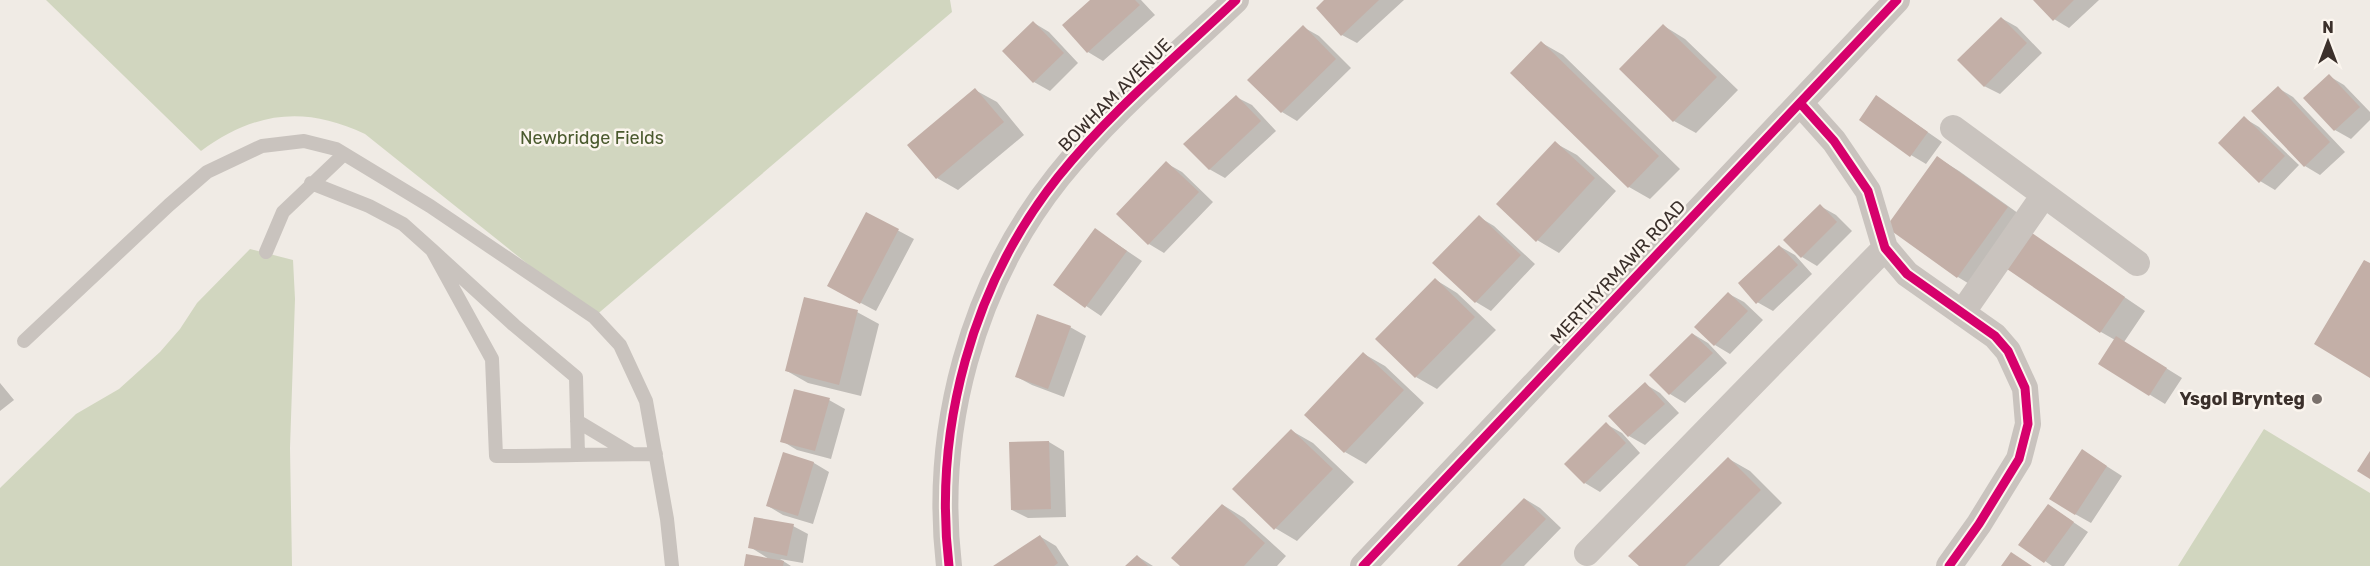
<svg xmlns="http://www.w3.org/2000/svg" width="2370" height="566" viewBox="0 0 2370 566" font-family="Rubik,sans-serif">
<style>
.green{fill:#d1d6bf}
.shadow{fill:#0003}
.building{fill:#c3afa7}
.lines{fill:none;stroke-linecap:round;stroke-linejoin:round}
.service{stroke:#c9c3be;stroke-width:14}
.minor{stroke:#c9c3be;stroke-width:26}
.cycleway-casing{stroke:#fbf5ee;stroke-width:13}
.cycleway{stroke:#d6006c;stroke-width:9}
.poi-dot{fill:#7a716c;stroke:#fbf5ee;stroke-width:2}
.labels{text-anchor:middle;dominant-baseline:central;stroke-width:5;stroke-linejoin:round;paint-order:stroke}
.street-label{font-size:18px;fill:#3b302b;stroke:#fbf5ee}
.park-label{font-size:18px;fill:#4a5a2e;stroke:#fbf5ee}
.poi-label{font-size:18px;font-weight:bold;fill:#3b302b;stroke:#fbf5ee;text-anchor:end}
</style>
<rect width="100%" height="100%" fill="#f0ebe5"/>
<path class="green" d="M46 0H950L952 12 594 317 365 134C304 105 254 112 201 151Z
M250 249 293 260 295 299 290 448 292 566H0V488L76 414 119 389 160 352 180 329 197 303Z
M2264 429 2370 493V566H2178Z"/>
<path class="shadow" d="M1092 0H1141L1155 15 1103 61 1088 52Z
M1327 0H1404L1357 43 1342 35Z
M2035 0H2099L2069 28 2054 19Z
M2001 18 2017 27 2042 53 2000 94 1984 86Z
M1034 23 1049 32 1078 63 1050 91 1034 82 1005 51Z
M1664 26 1685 39 1738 90 1696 133 1674 121Z
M1303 27 1319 36 1351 68 1297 121 1282 112Z
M1542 43 1563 55 1680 169 1650 199 1629 187Z
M2329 76 2344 85 2370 112V120L2351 139 2335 130 2305 98Z
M2278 88 2293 97 2345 152 2320 175 2305 166Z
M975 90 997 102 1024 135 958 190 937 178Z
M1236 97 1252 105 1276 131 1225 178 1209 169Z
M1877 97 1942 142 1926 164 1911 155Z
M2244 118 2259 127 2299 165 2275 190 2260 181Z
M1555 143 1577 155 1616 191 1559 253 1537 240Z
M1938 158 1959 171 2029 221 1979 290 1958 277 1888 227Z
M1166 163 1182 172 1213 202 1164 253 1149 244Z
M1820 206 1836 215 1852 231 1817 266 1802 257Z
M867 214 914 239 876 311 844 294Z
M1479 217 1494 226 1535 264 1491 311 1476 302Z
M1096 230 1142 261 1101 316 1055 285Z
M2033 235 2145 311 2124 342 2182 378 2165 404 2100 364 2115 340 2101 332Z
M1779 246 1795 255 1812 274 1773 311 1757 302Z
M1436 280 1457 293 1496 330 1437 389 1416 377Z
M1729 294 1744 302 1763 320 1730 354 1715 345Z
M857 312 879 324 861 396 808 383 787 371Z
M1070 327 1086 336 1064 397 1032 385 1017 377Z
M1693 334 1708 343 1727 363 1685 403 1670 394 1651 375Z
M1364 354 1385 366 1424 403 1366 464 1345 452Z
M0 383 14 400 0 411Z
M1645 384 1660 393 1679 413 1645 445 1629 436 1611 416Z
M829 400 845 409 831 459 797 450 782 441Z
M1606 424 1622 433 1640 453 1600 492 1585 483Z
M1292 431 1313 443 1354 482 1297 541 1275 528Z
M1049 442 1064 451 1066 517 1028 518 1012 510Z
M784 454 814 463 829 472 813 524 783 515 768 506Z
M1729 459 1750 471 1782 503 1719 566H1641Z
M2097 460 2122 476 2091 523 2075 514Z
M1525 499 1540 508 1561 528 1524 566H1460Z
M1223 505 1244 518 1286 556 1277 566H1182Z
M2048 505 2088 532 2064 566H2052L2021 544Z
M793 526 808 534 803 563 780 559 791 566H745L769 559 750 547Z
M1041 537 1056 546 1069 566H996Z
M1137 556 1153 566H1127Z"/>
<path class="building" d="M1090 0H1135L1140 5 1087 53 1062 25Z
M1324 0H1379L1341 36 1316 8Z
M2033 0H2074L2053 21Z
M2001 17 2027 43 1984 87 1957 60Z
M1033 21 1064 53 1033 83 1002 51Z
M1663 24 1717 77 1673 122 1619 69Z
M1303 25 1336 59 1281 113 1247 80Z
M1541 41 1659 156 1628 188 1510 73Z
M2329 74 2360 107 2334 131 2303 98Z
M2278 86 2330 142 2304 167 2251 111Z
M975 88 1004 122 936 179 907 145Z
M1236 95 1261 121 1209 170 1183 144Z
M1876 95 1928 132 1910 157 1859 120Z
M2244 116 2285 156 2259 183 2218 143Z
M1555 141 1595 178 1536 242 1496 204Z
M1937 156 2008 207 1957 278 1886 227Z
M1166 161 1199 192 1148 245 1116 214Z
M1820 204 1837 222 1801 258 1783 240Z
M866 212 899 229 860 304 827 286Z
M1479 215 1521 255 1475 303 1432 263Z
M1095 228 1127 251 1085 308 1053 285Z
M2032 233 2125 297 2100 333 2007 269Z
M1779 245 1798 265 1756 304 1738 283Z
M2364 260 2370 263V378L2314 344Z
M1435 278 1475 317 1415 378 1375 339Z
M1728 292 1748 311 1714 346 1694 327Z
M804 297 858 310 839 385 785 371Z
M1037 314 1071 326 1048 389 1015 377Z
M1692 333 1713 353 1669 395 1649 375Z
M2116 336 2167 368 2149 396 2098 364Z
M1363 352 1404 390 1344 453 1304 415Z
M1645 382 1665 404 1628 437 1608 416Z
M794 389 830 398 815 451 780 442Z
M1606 422 1626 443 1584 484 1564 464Z
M1291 429 1333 469 1274 530 1232 489Z
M1049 441 1051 509 1011 510 1009 442Z
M2082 449 2107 466 2075 515 2049 499Z
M2370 451V479L2357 471Z
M783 452 814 462 798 516 766 506Z
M1728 457 1761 490 1685 566H1639L1628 556Z
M1524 498 1546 519 1500 566H1457Z
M1222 504 1265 543 1244 566H1180L1171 558Z
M2048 504 2074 522 2044 563 2018 545Z
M754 517 794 524 787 556 748 548Z
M1040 535 1058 563 1054 566H993Z
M2011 552 2032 566H2001Z
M746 554 784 561 783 566H744Z
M1137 555 1148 566H1125Z"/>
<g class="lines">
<path class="service" d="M311 183 369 206 403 224 432 250
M266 252 283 212 344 154
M24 341 169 205 207 172 262 146 304 141 336 149 430 206 594 317 620 345 646 401 667 519 672 566
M577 421 632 454
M578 455 576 377 514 325 432 250 492 359 496 456C549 456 603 454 656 454"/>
<path class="minor" d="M1800 103 1834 141 1868 191 1885 248 1907 274 1995 336 2008 351 2025 388 2028 424 2019 459 1979 524 1949 566
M1953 128 2137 263
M1962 313 2044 195
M1587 553 1885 248
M949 566C933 429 972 285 1058 177 1110 112 1176 57 1236 0
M1363 566 1897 0"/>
<g class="cycleway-casing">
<path id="cycleway" d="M1800 103 1834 141 1868 191 1885 248 1907 274 1995 336 2008 351 2025 388 2028 424 2019 459 1979 524 1949 566
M949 566C933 429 972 285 1058 177 1110 112 1176 57 1236 0
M1363 566 1897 0"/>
</g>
<use href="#cycleway" class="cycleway"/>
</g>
<circle class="poi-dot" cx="2317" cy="399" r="6"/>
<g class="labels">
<g class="street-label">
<text transform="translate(1115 95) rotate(-45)">BOWHAM AVENUE</text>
<text transform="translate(1618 272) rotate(-47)">MERTHYRMAWR ROAD</text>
</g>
<g class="park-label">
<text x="592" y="138">Newbridge Fields</text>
</g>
<g class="poi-label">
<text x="2305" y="399">Ysgol Brynteg</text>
</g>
</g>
<g transform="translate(2328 42)" stroke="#fbf5ee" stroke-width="4.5" paint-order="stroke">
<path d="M0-4.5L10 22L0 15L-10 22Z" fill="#3b302b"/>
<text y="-9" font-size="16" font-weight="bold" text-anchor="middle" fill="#3b302b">N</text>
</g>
</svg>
